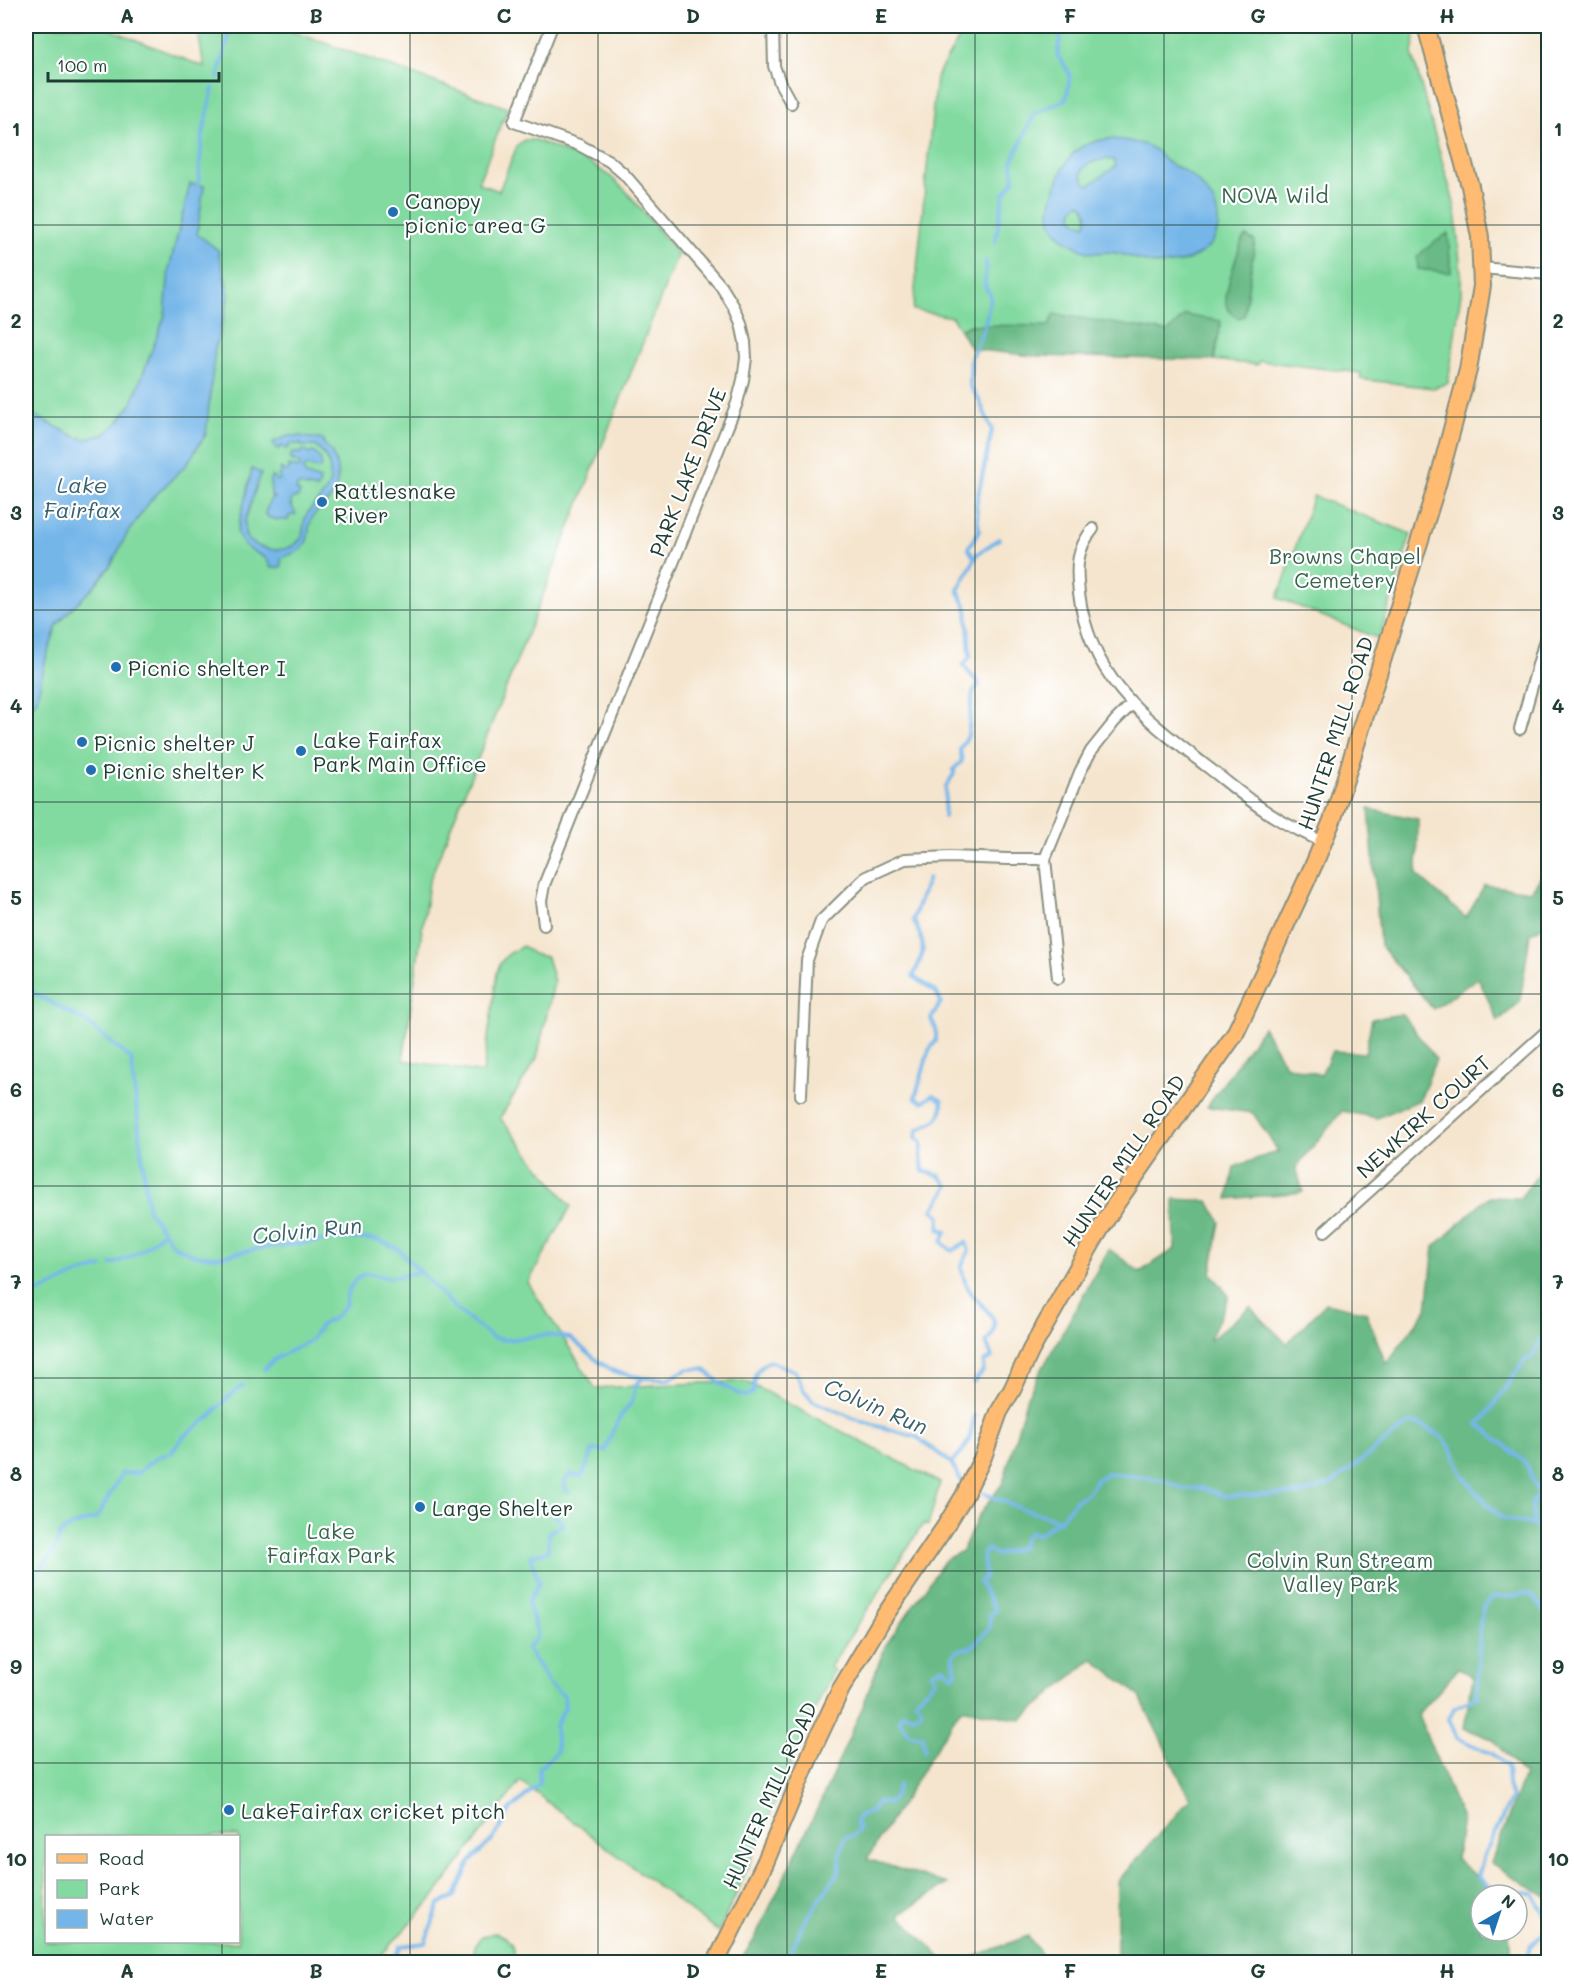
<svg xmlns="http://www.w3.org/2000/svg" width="1574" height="1988" viewBox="0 0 1574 1988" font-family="Mali,sans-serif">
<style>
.green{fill:#82daa0;stroke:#508c6a;stroke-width:1.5;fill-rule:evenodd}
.forest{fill:#69ba86;stroke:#447c5d;stroke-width:1.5}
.water{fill:#74b6e9;stroke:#4a7a8e;stroke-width:1.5;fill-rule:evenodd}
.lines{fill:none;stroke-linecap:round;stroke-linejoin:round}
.stream{stroke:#74b6e9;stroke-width:4}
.street-casing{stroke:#8a9181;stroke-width:14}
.primary-casing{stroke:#8a9181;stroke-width:20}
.street{stroke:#fff;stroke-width:10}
.primary{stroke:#ffbb71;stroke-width:16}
.grid{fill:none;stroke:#1f3d34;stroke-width:1.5;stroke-opacity:0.55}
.poi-dot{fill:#1f6fb2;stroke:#fff;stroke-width:2}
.labels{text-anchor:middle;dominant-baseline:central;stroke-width:4.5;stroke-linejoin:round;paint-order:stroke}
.park-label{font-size:21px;fill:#38644f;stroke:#fff}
.poi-label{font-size:21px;fill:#1f3d34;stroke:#fff;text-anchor:start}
.street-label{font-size:21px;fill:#1f3d34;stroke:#fff}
.water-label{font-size:22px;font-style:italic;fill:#39616a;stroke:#fff}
.neatline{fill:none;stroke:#1f3d34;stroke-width:2}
.grid-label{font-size:20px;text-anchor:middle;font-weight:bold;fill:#1f3d34}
</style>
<rect width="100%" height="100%" fill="#fff"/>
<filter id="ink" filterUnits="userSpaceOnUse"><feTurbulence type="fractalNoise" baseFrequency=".0167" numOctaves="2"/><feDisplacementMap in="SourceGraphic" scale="12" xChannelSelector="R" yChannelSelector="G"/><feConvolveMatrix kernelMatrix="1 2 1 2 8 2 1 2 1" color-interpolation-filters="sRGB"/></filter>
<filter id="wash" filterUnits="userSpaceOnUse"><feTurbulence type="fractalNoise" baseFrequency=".008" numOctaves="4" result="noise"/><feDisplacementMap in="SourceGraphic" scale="24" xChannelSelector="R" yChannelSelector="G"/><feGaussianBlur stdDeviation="1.35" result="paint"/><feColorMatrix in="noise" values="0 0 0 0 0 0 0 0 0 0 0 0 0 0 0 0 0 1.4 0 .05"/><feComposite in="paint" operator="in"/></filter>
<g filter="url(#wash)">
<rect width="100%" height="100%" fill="#f5e5ce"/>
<path class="green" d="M26 26H102L204 67 197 26H277L508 108 478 183 499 191 517 146 524 140H535L587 161 611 177 626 191 678 254 429 882 403 1060 483 1073 497 973C500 958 509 953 523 946L533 954 547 957 554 982 537 1058 500 1118 571 1206 528 1283 595 1388 745 1381 940 1483 928 1526 923 1524 830 1667 834 1671C789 1756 761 1847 718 1932L520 1781 434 1897 375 1962H26ZM46 1836H238V1942H46Z
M966 26H1412L1415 38 1412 53 1455 207 1461 274V293L1448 383 1433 388 1360 379 1361 373 1259 361 1258 365 1214 360 1215 356 970 325 960 330 952 317 913 310 936 77Z
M1313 496 1411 534 1379 639 1278 598Z
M495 1933C510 1937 517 1948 512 1962H476C470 1947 478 1935 495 1933Z"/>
<path class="forest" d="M1448 233 1451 273 1418 269 1417 258 1424 250Z
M1246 236 1255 241 1244 316 1238 318C1232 315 1227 310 1226 303 1224 290 1238 254 1242 240Z
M1054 314 1168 332 1185 315 1221 321 1214 360 1033 356 971 349 960 330 970 325 1049 326Z
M1369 809 1418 819 1417 875 1466 918 1485 885 1531 891 1548 868V923L1530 934 1520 1002 1498 1021 1478 978 1433 1009 1380 945Z
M1402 1014 1436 1059 1420 1100 1377 1118 1342 1111 1296 1167 1303 1192 1228 1199 1234 1167 1278 1151 1253 1113 1207 1107 1263 1027 1285 1065 1321 1075 1332 1051 1365 1053 1372 1019Z
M1548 1162V1898L1491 1863 1524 1775 1492 1739 1464 1728 1473 1678 1459 1668 1418 1715 1462 1819 1456 1858 1496 1895H1481V1931H1509L1511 1962H1113L1117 1959V1882L1190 1799 1139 1695 1092 1659 1021 1720 961 1708 867 1859 947 1884 899 1915 945 1962H739L754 1940 821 1801 863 1706 885 1646 945 1560 962 1551 979 1515 1003 1483 1027 1396 1109 1249 1140 1272 1175 1249 1174 1199 1209 1201 1220 1222 1211 1273 1229 1296 1209 1341 1250 1307 1287 1344 1326 1303 1366 1312 1386 1364 1427 1309 1434 1247 1488 1197 1520 1198Z
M1028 1936 1047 1962H960Z"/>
<path class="water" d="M1109 139C1120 139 1145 143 1154 149 1160 153 1163 161 1170 164 1174 167 1179 167 1183 170 1201 182 1220 202 1218 225 1216 254 1180 267 1155 264 1141 262 1129 255 1116 253 1107 251 1097 254 1088 252 1081 251 1075 245 1068 242 1042 225 1049 203 1059 178 1069 152 1081 142 1109 139ZM1105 159 1114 160 1116 166 1092 183 1089 185 1085 183 1081 173C1085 163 1095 161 1105 159ZM1080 203C1087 207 1090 219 1085 225L1078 223 1072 217 1073 209Z
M190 184 204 186 197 234 218 250 229 295 215 349 206 434 187 464 151 500 127 534 111 565 92 589 72 608 57 625 46 658 37 699 26 716V411L76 437 86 439 103 435 117 424 132 403 165 315 169 269Z
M288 436H299L324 440 323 443C338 455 343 481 331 498 326 505 316 511 312 518 306 529 312 538 302 548 296 554 288 554 281 559V567L271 568C266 549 246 558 237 532L252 469 261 473 245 521V535C255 552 290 556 301 538 305 531 302 523 306 516 311 506 321 500 326 491 335 475 329 455 315 446H302L301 444H289V448L285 449 283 446 278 449 272 443Z
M303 450 307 451 308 454 313 452C318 455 323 461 321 467L319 469 307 466 303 470 306 475 320 480 318 489 298 485 296 489 300 493 298 497 291 499V505L296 514 289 516 288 520H277L268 517 265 513 271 498H275L271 495 270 480 272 476 278 481 281 478 278 476 282 472 280 469 281 468 287 472 290 469 288 466 300 468V464L290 459 292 453H301Z"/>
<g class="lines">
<path class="stream" d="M218 77 231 26
M198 185 202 139 213 88
M995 242 1004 194 1014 180 1012 162 1034 114 1066 99C1071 74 1073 75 1057 55L1060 39 1059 26
M975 559 977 554 999 539
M944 817 946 786 954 774V769L962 761 960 749 968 736 973 692 979 684 963 665 970 657 967 609 958 590 975 559 968 548 979 531 976 505 992 430 979 400 970 386 971 358 984 328 991 297 985 286 986 261
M928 878 913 919C926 945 926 951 913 976L936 992 941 1002 931 1019 936 1029V1041L929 1050 915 1098 923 1102 933 1095 942 1101C943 1123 933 1120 918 1130L916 1137 922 1142 921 1156 923 1171 940 1176 948 1186 933 1210 940 1216 939 1229 946 1231 942 1242 952 1251 966 1242 969 1251 961 1267C963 1273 964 1281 967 1286 976 1307 1010 1317 986 1342L992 1357 984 1362 983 1371 974 1382
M26 985 35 994 85 1021 131 1059 148 1210 173 1245 194 1255 217 1257 262 1248 320 1241 348 1238 378 1240 398 1249 457 1310 493 1338 506 1340 546 1335 570 1338 599 1362 616 1372 644 1378 668 1379 688 1369H704L721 1384 737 1393 747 1396 754 1392C754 1374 755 1370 769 1361L795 1371 803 1389 813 1401 863 1422 917 1437 951 1463 964 1485
M111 1264C132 1258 148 1249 162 1232
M26 1298 81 1273 102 1267
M264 1369 275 1359 311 1340 321 1325 335 1317 345 1306 347 1294 355 1280 366 1273 389 1278 420 1272
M951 1463C968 1448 971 1438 974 1416
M973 1489 1022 1509 1060 1520 1076 1500 1088 1493 1096 1480 1108 1473 1163 1480 1184 1489 1202 1488 1224 1496 1301 1494 1331 1484 1411 1422C1424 1427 1438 1431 1447 1443 1454 1450 1457 1463 1461 1472 1466 1481 1490 1508 1499 1515 1515 1527 1534 1517 1548 1536
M568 1492 563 1483 570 1474 582 1477 593 1450 605 1451 613 1430 622 1414 632 1402 636 1384 644 1378
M1533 1523 1532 1501 1539 1495 1527 1465 1511 1450 1478 1424 1486 1416 1525 1360C1535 1358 1534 1353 1538 1345 1540 1340 1545 1335 1548 1332
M26 1585C41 1569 54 1555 61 1533L74 1525 97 1518 122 1473H138L156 1458 172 1452 184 1436 210 1417 226 1399 243 1385
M1548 1611 1543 1610 1532 1595 1523 1593 1511 1597 1499 1596 1492 1598 1483 1608 1480 1625 1477 1697 1454 1708 1449 1719 1457 1738 1492 1754 1507 1766 1508 1786 1512 1798 1484 1855 1478 1877 1494 1890 1533 1894 1548 1919
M925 1751 922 1736 909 1734 899 1719 903 1713 913 1716 921 1712 920 1705 915 1701 936 1680 932 1673 943 1667 952 1675 956 1673 953 1655 958 1650 970 1648 989 1629 990 1615 996 1611 979 1582 985 1576 983 1554 988 1549 996 1555 1022 1547 1024 1539 1030 1532 1037 1535 1059 1520
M392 1962 401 1946 425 1943 439 1905 455 1896 470 1862 493 1839 511 1809 539 1784V1768L557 1752 555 1726 565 1707 564 1696 550 1685 527 1648 538 1636 528 1602 539 1583 530 1556 548 1551 549 1532 564 1524 549 1510 561 1505
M791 1962 788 1957 805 1921 840 1870V1853L845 1838 853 1836 859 1829 856 1822 860 1815 871 1812 878 1802 889 1803 894 1798 899 1785
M1525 1962 1530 1947 1545 1932 1548 1922"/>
</g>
</g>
<g filter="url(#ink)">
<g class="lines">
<g class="street-casing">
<path id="street" d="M773 26 774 66 780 83 791 103
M1482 268 1548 274
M1093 529C1076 549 1076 568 1079 593 1090 678 1143 717 1205 765 1229 783 1252 804 1278 819 1293 828 1308 835 1323 842
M1520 729 1548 629
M544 925 541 901 544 885 737 403 743 380 746 358 745 342 741 323 734 307 721 286 624 174 609 161 579 145 514 122 552 26
M1058 978 1045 859 1080 772 1091 751 1115 721 1132 704
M801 1095 807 960 821 921 866 877 905 859 950 857 1008 859H1045
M1325 1231 1548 1030"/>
</g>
<g class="primary-casing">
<path id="primary" d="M716 1962 765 1863 814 1746 841 1689 883 1618 945 1527 964 1496 983 1457 999 1412 1012 1390 1031 1350 1093 1241 1115 1205 1235 1034 1315 862 1333 818 1437 485 1468 370 1482 286 1480 237 1470 186 1426 26"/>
</g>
<use href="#street" class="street"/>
<use href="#primary" class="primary"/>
</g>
</g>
<path class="grid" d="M222 26V1836M410 26V1962M598 26V1962M787 26V1962M975 26V1962M1164 26V1962M1352 26V1962M26 225H1548M26 417H1548M26 610H1548M26 802H1548M26 994H1548M26 1186H1548M26 1378H1548M26 1571H1548M26 1763H1548M222 1942V1962"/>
<g class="poi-dot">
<circle cx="393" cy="212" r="6"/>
<circle cx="322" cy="502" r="6"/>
<circle cx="116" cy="667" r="6"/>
<circle cx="82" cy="742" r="6"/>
<circle cx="301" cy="751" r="6"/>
<circle cx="91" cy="770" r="6"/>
<circle cx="420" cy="1507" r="6"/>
<circle cx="229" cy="1810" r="6"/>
</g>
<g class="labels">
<g class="park-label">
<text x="1275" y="194">NOVA Wild</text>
<text x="1345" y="555">Browns Chapel<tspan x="1345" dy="24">Cemetery</tspan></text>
<text x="331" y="1530">Lake<tspan x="331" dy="24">Fairfax Park</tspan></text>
<text x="1340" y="1559">Colvin Run Stream<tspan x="1340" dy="24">Valley Park</tspan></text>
</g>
<g class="poi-label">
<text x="405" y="200">Canopy<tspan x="405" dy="24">picnic area G</tspan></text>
<text x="334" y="490">Rattlesnake<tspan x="334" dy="24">River</tspan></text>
<text x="128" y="667">Picnic shelter I</text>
<text x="313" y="739">Lake Fairfax<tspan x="313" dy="24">Park Main Office</tspan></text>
<text x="94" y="742">Picnic shelter J</text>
<text x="103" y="770">Picnic shelter K</text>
<text x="432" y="1507">Large Shelter</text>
<text x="241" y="1810">LakeFairfax cricket pitch</text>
</g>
<g class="street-label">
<text transform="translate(687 472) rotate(-69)">PARK LAKE DRIVE</text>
<text transform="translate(1335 733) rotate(-72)">HUNTER MILL ROAD</text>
<text transform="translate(1423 1116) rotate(-42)">NEWKIRK COURT</text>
<text transform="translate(1123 1160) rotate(-56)">HUNTER MILL ROAD</text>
<text transform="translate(769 1795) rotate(-66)">HUNTER MILL ROAD</text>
</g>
<g class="water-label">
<text x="82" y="484">Lake<tspan x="82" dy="25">Fairfax</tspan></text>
<text transform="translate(307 1230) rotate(-6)">Colvin Run</text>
<text transform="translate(876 1406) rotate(23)">Colvin Run</text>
</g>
</g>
<rect width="1574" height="1988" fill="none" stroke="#fff" stroke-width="66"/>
<rect x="45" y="1835" width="195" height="108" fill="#ffffff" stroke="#a5b1ae" stroke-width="1.5"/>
<rect x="57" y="1854" width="30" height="9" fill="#ffbb71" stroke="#a5b1ae" stroke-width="1.5"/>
<text x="99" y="1865" font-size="18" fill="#1f3d34">Road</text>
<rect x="57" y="1880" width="30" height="18" fill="#82daa0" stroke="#a5b1ae" stroke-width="1.5"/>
<text x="99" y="1895" font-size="18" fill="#1f3d34">Park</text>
<rect x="57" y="1910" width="30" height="18" fill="#74b6e9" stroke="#a5b1ae" stroke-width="1.5"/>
<text x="99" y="1925" font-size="18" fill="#1f3d34">Water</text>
<g transform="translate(1499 1913) rotate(39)"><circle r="28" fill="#ffffff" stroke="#a5b1ae" stroke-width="1.5"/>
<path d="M0-4.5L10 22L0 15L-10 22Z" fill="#1f6fb2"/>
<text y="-9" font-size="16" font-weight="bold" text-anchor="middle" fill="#1f3d34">N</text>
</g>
<path d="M48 72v9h171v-9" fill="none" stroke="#1f3d34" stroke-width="3"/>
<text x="57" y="72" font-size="18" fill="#1f3d34" stroke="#ffffff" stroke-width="4.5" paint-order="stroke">100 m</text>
<rect x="33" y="33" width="1508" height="1922" class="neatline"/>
<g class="grid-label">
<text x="127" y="23">A</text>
<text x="316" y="23">B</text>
<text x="504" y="23">C</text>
<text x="693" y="23">D</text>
<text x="881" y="23">E</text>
<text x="1070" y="23">F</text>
<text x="1258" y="23">G</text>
<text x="1447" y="23">H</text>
<text x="16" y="136">1</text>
<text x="1558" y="136">1</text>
<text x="16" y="328">2</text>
<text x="1558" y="328">2</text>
<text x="16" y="520">3</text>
<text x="1558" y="520">3</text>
<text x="16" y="713">4</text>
<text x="1558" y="713">4</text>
<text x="16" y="905">5</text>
<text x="1558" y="905">5</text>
<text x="16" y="1097">6</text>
<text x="1558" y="1097">6</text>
<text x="16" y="1289">7</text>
<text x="1558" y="1289">7</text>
<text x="16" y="1481">8</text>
<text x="1558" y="1481">8</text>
<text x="16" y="1674">9</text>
<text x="1558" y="1674">9</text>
<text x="16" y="1866">10</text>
<text x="1558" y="1866">10</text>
<text x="127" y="1978">A</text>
<text x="316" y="1978">B</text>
<text x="504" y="1978">C</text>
<text x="693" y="1978">D</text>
<text x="881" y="1978">E</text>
<text x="1070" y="1978">F</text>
<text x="1258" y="1978">G</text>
<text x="1447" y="1978">H</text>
</g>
</svg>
